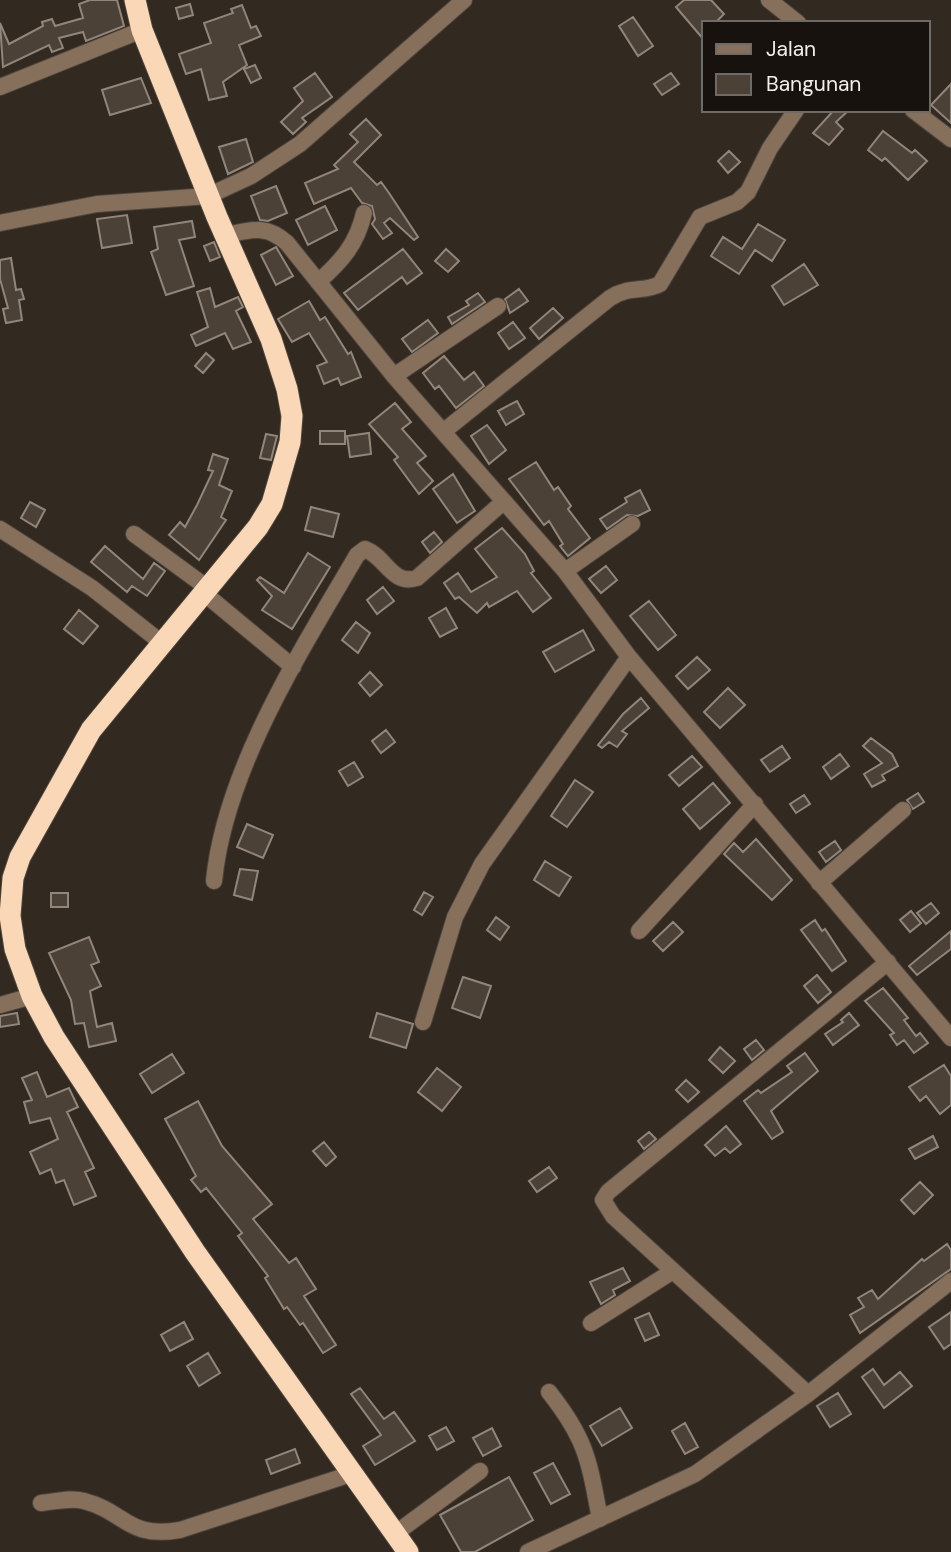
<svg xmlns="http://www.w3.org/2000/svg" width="951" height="1552" viewBox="0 0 951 1552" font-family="'DM Sans',sans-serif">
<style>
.building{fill:#4b4137;stroke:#92867b;stroke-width:2}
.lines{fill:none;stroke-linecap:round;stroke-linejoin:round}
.minor-casing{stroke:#4d453c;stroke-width:18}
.highway-casing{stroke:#4d453c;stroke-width:23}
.minor{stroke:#87705b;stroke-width:16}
.highway{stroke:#f9d7b7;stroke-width:21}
</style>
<rect width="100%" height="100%" fill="#322920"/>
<path class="building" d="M90 0H117L124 26 86 41 83 32 59 38 63 48 52 52 49 45 3 67 0 23 9 44 43 26 42 22 52 19 55 26 83 18 79 4Z
M684 0H711L724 14 715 23H704V40L676 7Z
M190 4 193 15 179 19 176 8Z
M242 5 251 28 256 26 261 36 239 45 247 65 223 82 227 96 209 100 201 69 186 74 179 54 211 43 204 23 233 13 231 9Z
M633 17 653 46 638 56 619 26Z
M255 65 261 78 251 83 244 69Z
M315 73 332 97 302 118 306 122 293 134 281 122 303 101 294 88Z
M671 73 679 84 662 95 654 84Z
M141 78 151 103 110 115 102 90Z
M951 84V123L931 105Z
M834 110H849L836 122 843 129 829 145 813 133Z
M366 119 381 135 354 162 377 185 381 182 389 193 418 237 414 240 390 218 384 223 392 233 383 239 372 224 375 219 372 206 362 203 351 188 314 204 305 183 338 169 334 165 358 142 350 134Z
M883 131 912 153 915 150 927 161 908 180 885 158 882 161 868 150Z
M246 139 253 162 228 174 219 147Z
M729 151 740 162 728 173 718 161Z
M276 186 287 213 268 221 260 220 251 196Z
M325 206 337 230 308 245 296 220Z
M127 215 132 243 102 248 97 219Z
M192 221 195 237 179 240 194 286 166 295 151 252 158 249 154 227Z
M758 224 785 240 772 261 755 250 739 274 711 256 723 237 742 249Z
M214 242 220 257 210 261 204 246Z
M276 247 293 276 276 285 261 255Z
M403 249 422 273 407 284 402 277 358 310 344 293Z
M446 249 459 261 448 272 435 261Z
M11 258 16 290 21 289 24 299 19 300 22 320 6 323 3 309 8 308 0 279V260Z
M804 264 818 285 784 305 772 286Z
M210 288 215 307 238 297 243 307 236 311 251 342 233 349 225 333 196 346 191 335 208 327 197 292Z
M519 289 528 301 510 313 505 299Z
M478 293 485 302 452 324 448 317 469 305 466 301Z
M309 301 320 320 325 317 348 354 351 352 361 377 341 385 338 378 324 384 317 366 327 362 309 333 292 342 278 319Z
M553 308 563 318 539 339 530 328Z
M428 320 438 333 412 352 402 339Z
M513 322 525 338 509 349 498 333Z
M206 353 214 360 203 373 195 366Z
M444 356 464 380 474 372 484 386 456 408 439 386 435 389 423 373Z
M517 401 524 414 506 425 498 411Z
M395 403 411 422 402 429 426 456 417 463 433 481 419 494 394 460 398 457 369 424Z
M487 425 506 450 489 464 471 436Z
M320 431H345V444H320Z
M369 433 371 454 350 457 347 436Z
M266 434 277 436 271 460 260 458Z
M213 454 228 459 219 485 232 491 221 517 226 520 199 560 169 535 180 522 185 527 197 505 213 471 208 470Z
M536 462 554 490 558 487 571 506 568 509 590 538 568 556 560 546 563 544 549 521 544 525 509 479Z
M453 474 475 511 457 523 433 489Z
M640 490 650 510 638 516 627 515 607 529 600 519 627 502 625 498Z
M30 502 45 510 36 527 21 518Z
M311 507 339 514 333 537 305 530Z
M502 528 525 554 534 571 531 573 551 598 533 612 517 591 489 607 487 603 477 613 459 597 455 599 444 583 458 573 471 592 497 577 475 549Z
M434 532 442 542 430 553 422 542Z
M105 546 143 579 154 563 165 571 147 596 132 586 127 592 91 562Z
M308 553 330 567 292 629 262 610 272 596 257 580 260 577 284 593Z
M606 566 617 580 601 593 589 579Z
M383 587 394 601 377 614 367 600Z
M649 601 676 635 658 650 630 616Z
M446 608 457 628 440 637 429 618Z
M79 610 98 626 83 644 64 629Z
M356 622 370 633 358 653 342 640Z
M583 630 594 650 555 672 543 652Z
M697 657 710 670 688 689 676 676Z
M370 672 382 685 370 696 359 683Z
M728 688 745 705 720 728 704 712Z
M641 698 649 708 622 731 627 734 617 747 609 742 602 748 598 745 623 714Z
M386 730 395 742 381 753 372 741Z
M871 738 892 754 898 766 882 775 885 780 872 787 864 774 882 763 863 746Z
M782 746 790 758 770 772 761 760Z
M840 754 849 766 831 779 823 767Z
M692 756 702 767 679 786 669 775Z
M354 762 363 777 348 786 339 771Z
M575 780 593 792 567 827 551 816Z
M713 783 730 803 700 829 683 809Z
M918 793 924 802 913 809 907 800Z
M804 795 810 804 796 813 790 804Z
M247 824 273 835 263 858 237 847Z
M756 839 792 880 772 900 724 854 734 843 743 852Z
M835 841 841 850 826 862 819 852Z
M545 861 571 877 559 896 534 880Z
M240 869 258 871 252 900 234 895Z
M424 892 433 897 422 915 414 910Z
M51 893H68V907H51Z
M931 903 939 913 926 924 917 913Z
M911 911 921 923 910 932 900 920Z
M496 917 509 927 500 940 487 930Z
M815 920 822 931 825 929 846 961 832 971 801 930Z
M673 922 683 932 663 951 653 941Z
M951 931V949L917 975 909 966Z
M89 937 99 962 91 965 101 986 90 991 97 1027 112 1023 116 1041 89 1047 84 1023 75 1024 71 1000 49 953Z
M817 975 831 992 818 1003 804 986Z
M463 977 491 986 480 1018 452 1008Z
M883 988 908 1018 904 1020 916 1036 920 1033 928 1043 914 1053 904 1040 897 1045 890 1035 894 1033 865 1001Z
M17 1013 19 1024 0 1027V1016Z
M377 1013 413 1024 406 1048 370 1037Z
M849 1013 859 1025 833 1045 825 1034 843 1022 841 1020Z
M756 1040 764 1050 752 1060 744 1049Z
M720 1047 735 1061 723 1073 709 1060Z
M805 1053 818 1071 771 1111 783 1132 772 1139 744 1101 758 1090 761 1093 792 1072 787 1066Z
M172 1054 184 1073 152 1093 140 1074Z
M944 1065 951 1076V1105L940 1114 926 1096 920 1101 909 1087Z
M437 1068 461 1087 442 1111 418 1092Z
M37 1072 47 1097 69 1088 78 1107 67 1112 94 1168 85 1172 96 1196 74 1205 64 1180 56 1183 51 1169 40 1174 30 1152 58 1139 50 1118 30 1123 24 1102 32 1100 22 1078Z
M686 1080 699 1092 688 1102 676 1090Z
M198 1101 222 1146 272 1204 253 1219 289 1263 296 1258 316 1289 304 1296 336 1345 323 1353 303 1323 300 1325 287 1307 284 1309 265 1278 268 1276 238 1236 242 1233 206 1188 201 1192 191 1180 196 1176 165 1119Z
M726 1126 741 1144 730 1153 725 1148 715 1156 705 1145Z
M649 1132 656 1139 644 1149 638 1141Z
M933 1136 938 1147 915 1159 909 1149Z
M324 1142 336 1157 326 1166 313 1151Z
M549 1167 557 1178 537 1192 529 1181Z
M920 1182 933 1195 914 1214 901 1200Z
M947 1244 951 1250V1269L860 1333 850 1315 864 1307 858 1298 872 1290 878 1299 922 1259 924 1261Z
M623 1268 630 1281 613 1290 615 1295 601 1304 590 1282Z
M951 1312V1344L944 1349 929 1327Z
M649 1313 659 1335 645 1341 635 1319Z
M184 1322 193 1339 170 1351 161 1335Z
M208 1353 220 1373 199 1386 187 1366Z
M873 1369 884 1385 900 1372 912 1386 884 1408 862 1377Z
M360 1388 384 1419 394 1412 415 1441 375 1465 363 1446 381 1435 351 1394Z
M838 1393 851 1414 830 1427 817 1406Z
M620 1408 632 1428 602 1446 590 1426Z
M685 1423 698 1447 685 1454 672 1431Z
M446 1427 454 1441 437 1450 429 1436Z
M492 1428 501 1446 483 1456 473 1438Z
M295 1449 300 1463 271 1474 266 1460Z
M553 1463 570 1494 551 1504 534 1473Z
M509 1477 533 1520 475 1552H461L440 1515Z"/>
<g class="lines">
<g class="minor-casing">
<path id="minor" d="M769 0 798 23
M0 87 142 30
M913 110 951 139
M0 223 97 204 208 196 251 176 300 144 464 0
M226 235C252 230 266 224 287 243L394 376 565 571 629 657 951 1038
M318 282C341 262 357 244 364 213
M394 376 498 306
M444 431 610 298C630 285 643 293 660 284L700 217 737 202 748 192 770 148 796 110
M0 529 92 588 162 643
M134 534 209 589
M565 571 632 524
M205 594 293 667
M214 881C225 769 301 651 357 555L365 549C386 557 392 586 417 578L502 503
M819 883 903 810
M639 931 755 804
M0 1005 32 996
M423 1022 455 917 482 864 629 657
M591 1323 673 1271
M549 1392C587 1440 589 1461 600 1519
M808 1394 613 1216 603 1200 608 1192 888 962
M41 1503C54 1502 71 1497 84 1501 126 1512 127 1539 180 1530L354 1473
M396 1533 480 1471
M528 1552 695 1474 808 1394 951 1281"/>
</g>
<g class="highway-casing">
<path id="highway" d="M135 0 142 30 217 217 271 339 287 389 292 416 290 442 272 504 258 527 91 730 20 857 13 878 10 916 15 949 32 996 54 1037 195 1252 408 1552"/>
</g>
<use href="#minor" class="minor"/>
<use href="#highway" class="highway"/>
</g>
<rect x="702" y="21" width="228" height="91" fill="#17120e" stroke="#706a66" stroke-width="2"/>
<rect x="716" y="44" width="35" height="10" fill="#87705b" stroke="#706a66" stroke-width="2"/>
<text x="766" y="56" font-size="21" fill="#f5efe9">Jalan</text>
<rect x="716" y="74" width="35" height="21" fill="#4b4137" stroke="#706a66" stroke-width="2"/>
<text x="766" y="91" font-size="21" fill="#f5efe9">Bangunan</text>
</svg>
